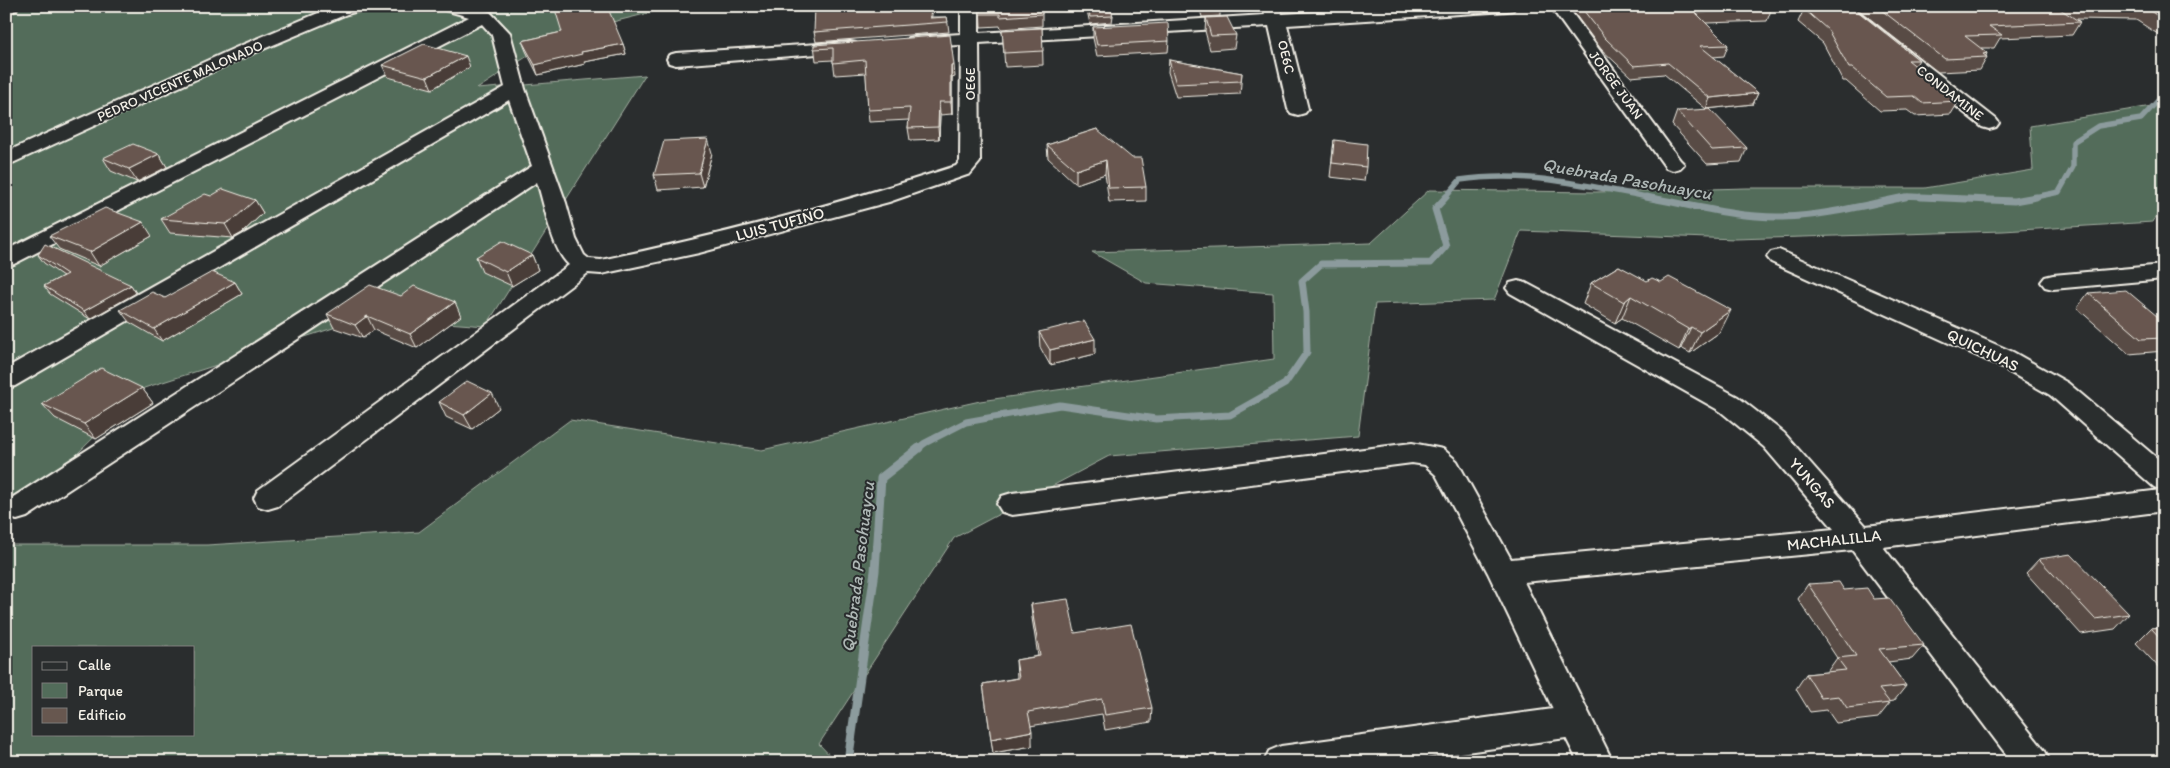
<svg xmlns="http://www.w3.org/2000/svg" width="2170" height="768" viewBox="0 0 2170 768" font-family="Itim,sans-serif">
<style>
.green{fill:#526c5a;stroke:#a3aea1;fill-rule:evenodd}
.lines{fill:none;stroke-linecap:round;stroke-linejoin:round}
.stream-far2{stroke:#8c9b9d;stroke-width:5.5}
.stream-far1{stroke:#8c9b9d;stroke-width:7}
.stream{stroke:#8c9b9d;stroke-width:9}
.minor-casing{stroke:#f4f1e8;stroke-width:4}
.minor{fill:#2a2d2e;fill-rule:evenodd}
.wall{fill:#594b44;stroke:#f4f1e8}
.shaded-wall{fill:#483d37;stroke:#f4f1e8}
.building{fill:#67574f;stroke:#f4f1e8}
.labels{text-anchor:middle;dominant-baseline:central;stroke-width:4;stroke-linejoin:round;paint-order:stroke}
.far-street-label{font-size:14px;fill:#f4f1e8;stroke:#2a2d2e}
.street-label{font-size:16px;fill:#f4f1e8;stroke:#2a2d2e}
.water-label{font-size:18px;font-style:italic;fill:#afb8b6;stroke:#2a2d2e}
</style>
<rect width="100%" height="100%" fill="#2a2d2e"/>
<filter id="ink" filterUnits="userSpaceOnUse"><feTurbulence type="fractalNoise" baseFrequency=".02" numOctaves="2"/><feDisplacementMap in="SourceGraphic" scale="10" xChannelSelector="R" yChannelSelector="G"/><feConvolveMatrix kernelMatrix="1 2 1 2 8 2 1 2 1" color-interpolation-filters="sRGB"/></filter>
<g filter="url(#ink)">
<path class="green" d="M6 6H658L653 12 560 35 477 89 645 75 486 326 368 317 144 388 6 524Z
M2164 104V203L2153 222 2003 231 1735 239 1521 231 1494 300 1375 304 1358 436 1109 456 954 538 819 744 836 762H6V545H207L419 532 570 420 762 450 980 401 1274 359 1273 293 1146 283 1092 252 1371 243 1429 190 1596 192 1747 188H1925L2033 170 2030 126ZM34 647H194V734H34Z"/>
<g class="lines">
<path class="stream-far2" d="M1445 198 1460 180C1525 170 1589 186 1653 198
M1899 198 1908 196 1948 198
M2030 198 2059 192 2073 167V142L2098 126 2141 119 2164 94"/>
<path class="stream-far1" d="M1646 197C1691 205 1737 218 1783 217 1824 216 1865 205 1905 197
M1921 197 2014 201 2036 197
M917 449 925 443 966 422 1060 405 1156 419 1230 415 1285 384 1307 352 1306 312 1302 281 1321 264 1431 263 1446 246 1435 209 1446 197"/>
<path class="stream" d="M848 762 875 571 881 478 919 448"/>
<g class="minor-casing">
<path id="minor" d="M6 6H18L16 10 6 13Z
M335 6H364L362 10 347 14 247 56 6 166V152L235 48Z
M443 6H470L490 12 510 33 525 89 566 203 576 239 584 255 589 259 601 260C721 235 839 204 956 166L960 161 961 45 914 47 908 46 905 42 908 38 914 37 961 34V6H979V33L1265 15 1262 6H1278L1282 14 1417 6H1515L1513 10 1507 11 1287 25 1308 109 1305 113 1298 115 1291 113 1288 109 1269 26 979 43 980 162 970 174 889 202 699 253 601 274 588 273 278 506 268 509 258 506 254 498 258 490 569 265C551 249 545 205 537 182L27 517 17 520 7 517V501L532 166 509 100 15 386 6 389V368L505 87 492 35 482 24 14 264 6 266V250L469 17 445 10Z
M1550 6H1567L1680 160 1684 164 1680 168 1673 170 1666 168Z
M1832 6H1851L1996 119 1999 123 1996 127 1989 129 1982 127Z
M850 42 856 43 859 47 856 51 676 65 669 63 667 59 669 55 676 53Z
M1779 250 2013 352 2068 383 2164 464V511L1883 547 2045 751 2050 762H2012L1852 550 1524 582 1613 762H1578L1566 738 1396 762H1264L1269 751 1281 746 1553 709 1488 573 1436 475 1425 465 1412 463 1012 515 1002 512 997 504 1002 496 1012 493 1412 443 1443 449 1457 461 1511 559 1834 529 1764 447 1720 411 1510 293 1506 288 1510 283 1518 281 1526 283 1738 397 1784 433 1866 526 2161 490 2154 487 2050 395 1995 364 1771 262 1767 257 1771 252Z
M2164 265V279L2053 289 2045 287 2041 282 2045 277 2053 275Z"/>
</g>
<use href="#minor" class="minor"/>
</g>
<path class="wall" d="M980 6H1042V26L1001 29 1000 26 981 27Z
M1086 6H1110L1113 16 1112 22 1090 24Z
M1199 6H1220V16L1202 17Z
M1569 6H1767L1771 10 1767 21 1706 23 1728 45 1724 56 1713 57 1758 93 1753 104 1706 109 1664 74 1631 77 1601 49Z
M1816 6H1851L1919 60 1915 66 1959 101 1951 114 1915 116 1907 110 1880 111 1846 81H1843L1823 43 1798 22 1804 9 1819 8Z
M1854 6H2164V38L2136 20 2076 19 2080 22 2072 35 2000 38 1994 48H1981L1987 53 1986 56 1987 57 1980 70 1938 72Z
M932 17H947L949 32 816 42 814 32Z
M1206 18 1236 35 1234 48 1210 50 1205 31Z
M1093 27 1169 41 1168 52 1097 56 1093 38Z
M1042 28 1043 65 1005 67 1002 30Z
M562 32 623 44 626 54 584 62 585 64 538 75 526 51 522 41Z
M814 45 954 65 955 77 952 78V114L940 115 939 139 910 140 908 128 909 120 869 122 868 110 866 73 835 75 833 60 816 61Z
M1169 60 1242 73 1240 94 1176 97 1168 72Z
M382 65 470 67 432 89 388 77Z
M1677 111 1747 148 1741 162 1707 164 1672 125Z
M1097 129 1146 187V201L1109 202 1105 174 1076 184 1048 158 1047 145Z
M1334 140 1366 167 1364 181 1330 177Z
M712 153 703 187 658 190 654 175Z
M159 154 167 167 137 182 111 171 103 158Z
M211 196 255 200 263 213 242 233 233 238 170 233 161 219Z
M49 236H152L99 266 59 249Z
M38 255 131 285 136 293 90 319 50 294 44 286 63 276 44 263Z
M532 255 538 270 512 286 482 272 476 257Z
M1619 266 1720 332 1690 353 1681 348 1679 350 1622 318 1615 323 1583 304 1591 283Z
M235 282 242 294 162 341 129 322 120 310 165 298Z
M2088 293 2164 322V351L2129 354 2077 308Z
M401 296 461 316 417 348 374 330 363 338 334 328 327 314Z
M1039 332 1095 354 1050 365 1040 347Z
M142 388 153 403 96 439 55 418 42 404Z
M439 402 499 408 472 429 446 417Z
M2039 559 2129 614 2115 629 2081 634 2026 573Z
M1808 584 1844 590 1874 599 1924 645 1912 659 1888 662 1906 686 1894 701 1888 702 1890 703 1878 718 1836 723 1827 710 1810 712 1796 689 1806 674 1827 672 1837 658 1798 599Z
M1031 604 1075 633 1152 708 1151 722 1105 730 1102 714 1030 726 1032 746 993 753 983 684 1017 678 1016 660 1038 656 1032 618Z
M2164 627V673L2136 643 2151 628Z"/>
<path class="shaded-wall" d="M931 6H933L931 23 930 18Z
M623 44 626 54 584 62 585 64 538 75 535 65 581 52Z
M466 56 470 67 432 89 427 77Z
M951 66 952 78V114L951 102Z
M1758 93 1753 104 1706 109 1710 98Z
M939 102 940 115 939 139 938 127Z
M708 139 712 153 703 187 699 173Z
M159 154 167 167 137 182 129 169Z
M1106 160 1105 174 1076 184V170Z
M255 200 263 213 242 233 233 238 225 224Z
M143 222 152 236 99 266 90 252Z
M532 255 538 270 512 286 506 272Z
M235 282 242 294 162 341 154 329Z
M131 285 136 293 90 319 84 311Z
M1631 296 1622 318 1615 323 1624 302Z
M455 302 461 316 417 348 410 334Z
M1731 310 1720 332 1690 353 1700 332Z
M367 316 374 330 363 338 355 325Z
M1691 327 1681 348 1679 350 1688 329Z
M1095 339V354L1050 365V350Z
M142 388 153 403 96 439 84 424Z
M492 393 499 408 472 429 464 415Z
M1032 731V746L993 753 991 739Z"/>
<path class="building" d="M554 6H607L623 44 581 52 582 54 535 65 522 41 562 32Z
M815 6H931L930 18 947 17 948 22 814 32Z
M980 6H1042V14L1000 17V14H980Z
M1088 6H1110L1113 16 1090 17Z
M1580 6H1767L1771 10 1696 13 1728 45 1700 46 1758 93 1710 98 1668 63 1634 66 1605 38Z
M1838 6H1851L1919 60H1908L1959 101 1922 103 1914 96 1886 97 1852 68H1849L1828 30 1804 9 1839 7Z
M1876 6H2164V20L2144 7H2057L2080 22 1989 26 2002 35 1965 36 1987 53 1983 54 1987 57 1945 59Z
M1227 17 1236 35 1211 36 1206 18Z
M1168 23 1169 41 1097 45 1093 27Z
M1042 28 1043 51 1004 53 1002 30Z
M950 35 954 65 951 66V102H939L938 127 908 128 910 108 868 110 865 60 833 63V48L814 49V45Z
M424 44 466 56 427 77 382 65Z
M1169 60 1242 73 1241 81 1176 84Z
M1710 109 1747 148 1712 150 1677 111Z
M1097 129 1132 158H1141L1146 187 1109 188 1106 160 1076 170 1047 145Z
M708 139 699 173 654 175 664 141Z
M1334 140 1367 144 1366 167 1332 163Z
M133 144 159 154 129 169 103 158Z
M223 189 255 200 234 219 225 224 161 219 205 194 211 196Z
M105 208 143 222 90 252 49 236Z
M502 241 532 255 506 272 476 257Z
M45 244 131 285 84 311 44 286 67 274 38 255Z
M1619 266 1647 281 1652 278 1661 282 1669 277 1731 310 1700 332 1691 327 1688 329 1631 296 1624 302 1591 283Z
M212 272 235 282 154 329 120 310 152 292 165 298Z
M370 285 401 296 414 286 455 302 410 334 367 316 355 325 327 314Z
M2126 290 2164 322V338L2141 339 2088 293Z
M1084 321 1095 339 1050 350 1039 332Z
M101 368 142 388 84 424 42 404Z
M467 381 492 393 464 415 439 402Z
M2071 554 2129 614 2095 619 2039 559Z
M1839 582 1844 590 1867 588 1874 599 1889 598 1924 645 1879 649 1906 686 1879 689 1890 703 1847 708 1839 696 1821 698 1806 674 1846 670 1837 658 1856 656 1808 584Z
M1068 599 1075 633 1131 624 1152 708 1105 715 1102 699 1028 712 1032 731 991 739 983 684 1019 678 1016 660 1040 656 1031 604Z
M2164 627V642L2151 628Z"/>
</g>
<g class="labels">
<g class="far-street-label">
<text transform="translate(1286 57) rotate(76)">OE6C</text>
<text transform="translate(180 81) rotate(-24)">PEDRO VICENTE MALONADO</text>
<text transform="translate(970 84) rotate(-90)">OE6E</text>
<text transform="translate(1616 85) rotate(54)">JORGE JUAN</text>
<text transform="translate(1950 93) rotate(38)">CONDAMINE</text>
</g>
<g class="street-label">
<text transform="translate(780 224) rotate(-15)">LUIS TUFIÑO</text>
<text transform="translate(1983 350) rotate(26)">QUICHUAS</text>
<text transform="translate(1812 483) rotate(49)">YUNGAS</text>
<text transform="translate(1834 540) rotate(-6)">MACHALILLA</text>
</g>
<g class="water-label">
<text transform="translate(1627 179) rotate(10)">Quebrada Pasohuaycu</text>
<text transform="translate(858 567) rotate(-83)">Quebrada Pasohuaycu</text>
</g>
</g>
<rect width="2170" height="768" fill="none" stroke="#2a2d2e" stroke-width="25"/>
<rect x="12" y="12" width="2145" height="743" fill="none" stroke="#f4f1e8" stroke-width="2" filter="url(#ink)"/>
<rect x="32" y="646" width="162" height="90" fill="#2a2d2e" stroke="#7b7b78"/>
<rect x="42" y="662" width="25" height="8" fill="#2a2d2e" stroke="#7b7b78"/>
<text x="78" y="670" font-size="15" fill="#f4f1e8">Calle</text>
<rect x="42" y="683" width="25" height="15" fill="#526c5a" stroke="#7b7b78"/>
<text x="78" y="696" font-size="15" fill="#f4f1e8">Parque</text>
<rect x="42" y="708" width="25" height="15" fill="#67574f" stroke="#7b7b78"/>
<text x="78" y="720" font-size="15" fill="#f4f1e8">Edificio</text>
</svg>
